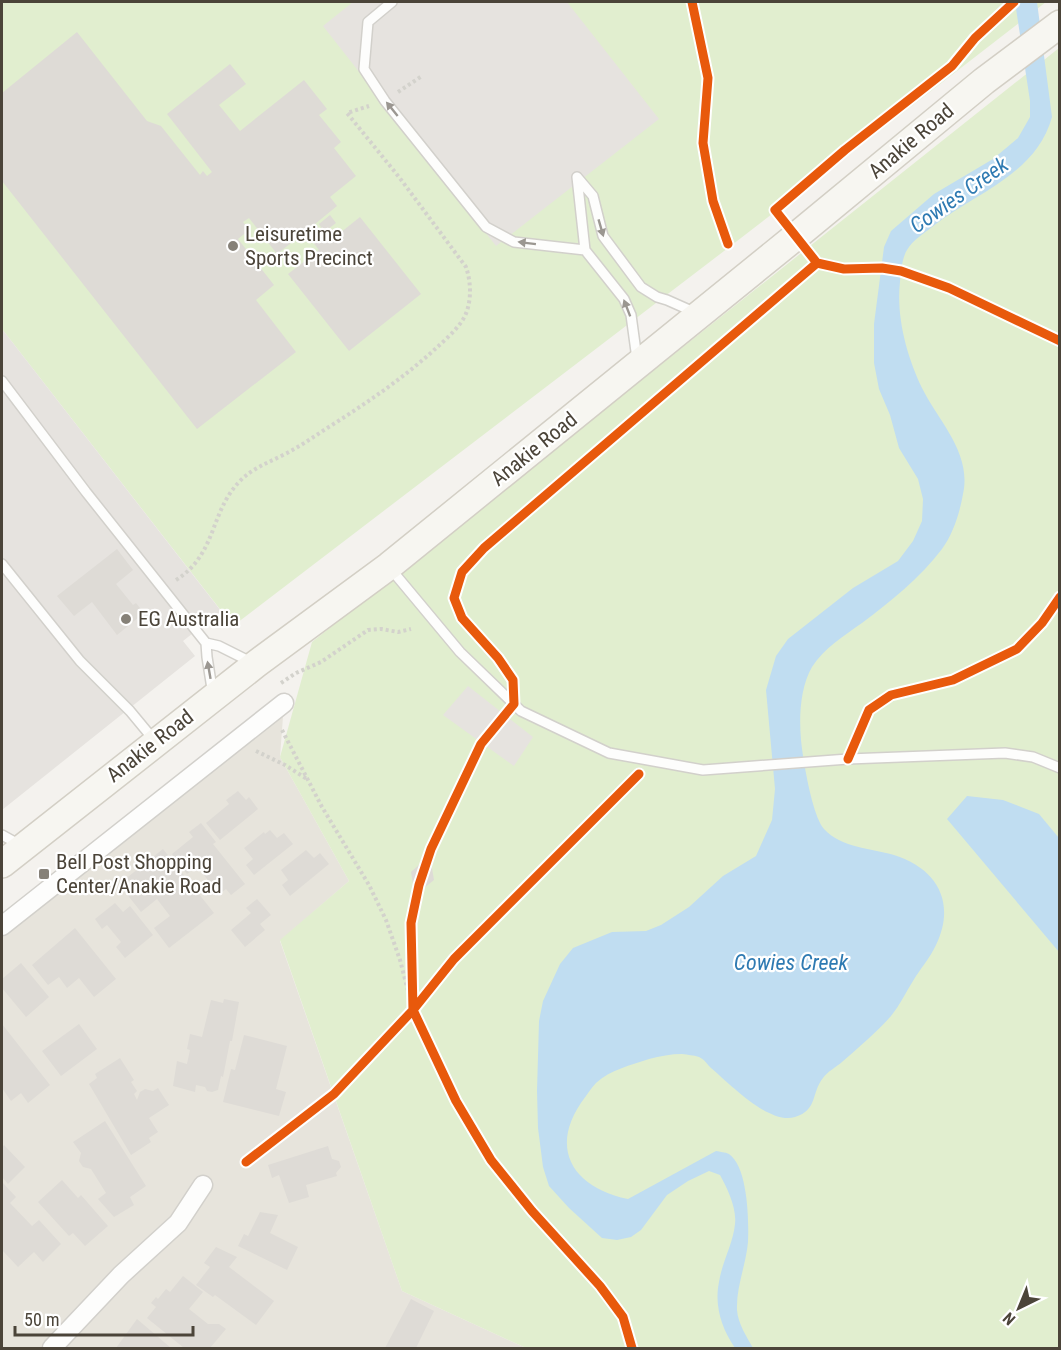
<svg xmlns="http://www.w3.org/2000/svg" width="1061" height="1350" viewBox="0 0 1061 1350" font-family="'Roboto Condensed',sans-serif">
<style>
.residential{fill:#e7e4dc}
.green{fill:#e1eecf}
.parking{fill:#e6e3df}
.water{fill:#c0ddf1}
.building{fill:#dedbd6}
.lines{fill:none;stroke-linecap:round;stroke-linejoin:round}
.lane-casing{stroke:#d2d0cb;stroke-width:12}
.street-casing{stroke:#d2d0cb;stroke-width:21}
.secondary-casing{stroke:#d3cfc5;stroke-width:30}
.path{stroke:#d3d2cc;stroke-width:4;stroke-dasharray:3 3;stroke-linecap:butt}
.lane{stroke:#fdfdfc;stroke-width:9}
.street{stroke:#fdfdfc;stroke-width:18}
.secondary{stroke:#f7f6f1;stroke-width:27}
.cycleway-casing{stroke:#fff;stroke-width:13}
.cycleway{stroke:#e8590c;stroke-width:9}
.oneway{fill:#9b9791}
.poi-dot{fill:#868178;stroke:#fff;stroke-width:2}
.labels{text-anchor:middle;dominant-baseline:central;stroke-width:4.5;stroke-linejoin:round;paint-order:stroke}
.street-label{font-size:21px;fill:#4b4439;stroke:#fff}
.poi-label{font-size:21px;fill:#4b4439;stroke:#fff;text-anchor:start}
.water-label{font-size:22px;font-style:italic;fill:#2e7ab2;stroke:#fff}
</style>
<rect width="100%" height="100%" fill="#f4f2ee"/>
<path class="residential" d="M284 703 280 757 349 881 280 941 402 1291 526 1348H2V932Z"/>
<path class="green" d="M2 2H1046L728 248 233 626 2 329Z
M1059 48V1348H526L402 1291 280 940 349 881 280 757 312 642Z"/>
<path class="parking" d="M353 2H567L659 119 496 246 323 26Z
M2 329 221 611 183 641 195 656 2 810Z
M468 686 533 737 514 766 443 715Z"/>
<path class="water" d="M1015 2H1037L1052 117C1036 175 975 193 932 227 923 234 912 241 907 250 902 258 901 272 900 282 896 317 907 357 922 388 939 422 972 453 963 494 960 512 953 534 942 549 921 577 890 602 862 623 845 635 823 649 812 667 800 688 799 717 801 740 803 760 812 815 824 829 841 848 871 848 894 855 938 869 956 903 936 945 930 958 920 969 913 981 906 992 900 1005 891 1016 876 1033 859 1047 842 1062 836 1067 827 1072 823 1078 811 1093 818 1110 795 1117 769 1125 730 1084 711 1068 707 1064 704 1059 699 1057 693 1055 688 1055 682 1054 671 1054 660 1056 649 1059 631 1065 610 1070 596 1083 592 1087 589 1092 586 1096 547 1146 571 1187 628 1199L716 1151C720 1152 725 1152 729 1154 748 1167 749 1221 748 1242 746 1265 736 1287 737 1310 738 1324 747 1337 753 1348H735C722 1329 714 1306 719 1282 722 1262 733 1244 735 1224 737 1208 727 1188 720 1175L709 1171 688 1181 667 1195 641 1230 631 1237 617 1240 602 1238 569 1208 549 1186 543 1167 538 1128 537 1091 539 1021 543 1001 560 964 573 948 612 932 646 931 661 925 689 907 723 876 756 856 772 820 775 789 766 690 776 656 788 639 853 588 898 561 913 541 922 521 923 499 918 479 899 448 890 415 879 389 874 363V324L884 247 891 231 934 194 993 159 1018 138 1030 117V101Z
M967 796 1003 800 1039 814 1059 838V952L947 819Z"/>
<path class="building" d="M77 32 147 121 161 126 200 175 203 171 207 176 212 172 167 114 230 64 246 84 219 105 240 131 304 80 327 109 319 115 341 142 334 148 356 176 330 197 337 206 315 224 330 241 360 217 421 294 349 351 288 274 319 250 305 232 277 254 249 218 243 222 249 230 238 239 274 285 256 300 296 352 197 429 2 181V93Z
M330 215 336 223 324 232 319 224Z
M117 549 133 570 116 584 133 605 136 603 144 613 117 635 92 602 74 616 57 596Z
M238 791 246 800 249 797 258 809 220 840 206 823 229 804 226 800Z
M201 823 216 842 213 844 245 884 231 895 226 889 217 896 207 883 209 882 198 866 187 874 172 854 193 837 189 832Z
M270 830 277 838 284 833 293 844 254 875 246 865 253 859 244 848 264 832 265 834Z
M163 849 214 913 169 948 154 928 170 916 157 899 141 912 119 884Z
M306 850 314 858 320 853 329 864 290 896 282 885 288 880 281 870Z
M420 864 432 868 434 880 424 888 413 884 411 872Z
M257 899 271 915 260 924 265 930 245 947 231 930 251 913 246 908Z
M115 903 123 912 130 906 153 935 125 958 116 947 121 942 107 925 102 929 95 919Z
M75 928 116 979 94 997 79 978 67 988 59 977 48 985 32 965Z
M21 963 49 997 26 1017 2 988V979Z
M224 999 239 1002 232 1041H230L223 1077 221 1076 218 1090 212 1092 207 1091 205 1087 196 1085 195 1092 173 1086 177 1061 187 1064 190 1050 187 1049 190 1034 202 1037 211 1000 223 1003Z
M2 1024 50 1085 28 1103 21 1093 11 1101 2 1088Z
M79 1024 97 1049 61 1076 42 1051Z
M244 1035 287 1046 276 1089 286 1092 279 1116 223 1102 231 1069 235 1070Z
M120 1058 134 1080 131 1082 137 1091 134 1094 137 1100 140 1092 145 1089 153 1091 158 1088 169 1105 149 1118 158 1132 149 1138 151 1142 131 1155 89 1084 97 1078 95 1074Z
M105 1121 146 1186 130 1197 134 1205 114 1217 98 1199 106 1193 91 1169 83 1167 79 1161 81 1153 73 1142Z
M4 1145 25 1167 8 1184 2 1177V1148Z
M328 1146 332 1159 339 1161 341 1167 336 1173 337 1176 306 1185 309 1197 289 1203 279 1175 272 1178 268 1165Z
M62 1180 78 1198 81 1195 108 1226 85 1246 73 1233 69 1236 38 1202Z
M2 1182 16 1197 10 1203 32 1226 39 1220 61 1244 43 1262 34 1252 18 1267 2 1250Z
M260 1212 278 1215 270 1233 298 1247 287 1270 238 1246 244 1234 248 1236Z
M216 1247 237 1257 229 1267 274 1301 256 1325 215 1295 213 1297 196 1285 210 1267 204 1263Z
M183 1276 203 1292 189 1309 208 1324H219L226 1329 210 1348H184L147 1318 156 1307 151 1303 156 1297 158 1299 166 1289 170 1292Z
M411 1299 434 1311 416 1348H385Z
M137 1319 171 1348H116Z"/>
<g class="lines">
<g class="lane-casing">
<path id="lane" d="M392 2 368 22 364 69 385 101 486 227 514 242 585 250
M577 177 585 250 624 299 631 315 637 359
M577 177 593 196 603 236 641 287 657 297 667 300 694 312
M2 381 86 492 206 643 219 646 251 662
M2 564 80 661 130 711 154 740
M390 568 460 652 521 711 609 753 703 770 848 759 1005 753 1033 757 1060 768
M206 643 207 657 213 695
M2 835 20 845"/>
</g>
<g class="street-casing">
<path id="street" d="M2 926 284 703
M52 1348 121 1275 178 1223 203 1185"/>
</g>
<g class="secondary-casing">
<path id="secondary" d="M2 864 256 664 389 566 795 237 984 81 1060 24"/>
</g>
<path class="path" d="M398 92 422 76
M176 580C217 554 209 514 239 482 252 468 268 463 285 454 301 446 316 435 332 425 368 402 402 379 434 350 445 340 458 329 465 316 472 300 471 282 466 267L399 177 347 113 369 106
M281 683 296 673 321 662 368 630 381 629 398 632 411 629
M282 730 322 807 369 885 386 920 400 960 413 1010
M256 751 285 765 307 779"/>
<use href="#lane" class="lane"/>
<use href="#street" class="street"/>
<use href="#secondary" class="secondary"/>
<g class="cycleway-casing">
<path id="cycleway" d="M692 2 708 78 703 143 713 201 728 244
M817 263 844 269 882 268 901 271 949 288 1060 341
M848 759 869 710 891 695 953 680 1017 649 1042 623 1060 597
M246 1162 334 1094 413 1010 454 959 639 774
M632 1348 623 1317 600 1286 532 1211 491 1160 456 1101 413 1010 411 923 419 885 431 849 481 744 514 704 513 680 498 658 462 618 454 598 462 572 484 548 817 263 775 210 845 150 952 66 975 38 1014 2"/>
</g>
<use href="#cycleway" class="cycleway"/>
</g>
<defs><path id="oneway-solid" d="M-6-.8H1V-3.2L6.5 0L1 3.2V.8H-6Z" transform="scale(1.5)"/></defs>
<g class="oneway">
<use href="#oneway-solid" transform="translate(392 109) rotate(-129)"/>
<use href="#oneway-solid" transform="translate(601 228) rotate(74)"/>
<use href="#oneway-solid" transform="translate(527 243) rotate(-173)"/>
<use href="#oneway-solid" transform="translate(627 308) rotate(-111)"/>
<use href="#oneway-solid" transform="translate(209 670) rotate(-100)"/>
</g>
<g class="poi-dot">
<circle cx="233" cy="246" r="6"/>
<circle cx="126" cy="619" r="6"/>
<rect x="38" y="868" width="12" height="12" rx="3"/>
</g>
<g class="labels">
<g class="street-label">
<text transform="translate(911 141) rotate(-40)">Anakie Road</text>
<text transform="translate(534 449) rotate(-39)">Anakie Road</text>
<text transform="translate(150 746) rotate(-38)">Anakie Road</text>
</g>
<g class="poi-label">
<text x="245" y="234">Leisuretime<tspan x="245" dy="24">Sports Precinct</tspan></text>
<text x="138" y="619">EG Australia</text>
<text x="56" y="862">Bell Post Shopping<tspan x="56" dy="24">Center/Anakie Road</tspan></text>
</g>
<g class="water-label">
<text transform="translate(959 195) rotate(-35)">Cowies Creek</text>
<text x="791" y="962">Cowies Creek</text>
</g>
</g>
<rect width="1061" height="1350" fill="none" stroke="#4b4439" stroke-width="6"/>
<g transform="translate(1019 1308) rotate(223)" stroke="#ffffff" stroke-width="4.5" paint-order="stroke">
<path d="M0-4.5L10 22L0 15L-10 22Z" fill="#4b4439"/>
<text y="-9" font-size="16" font-weight="bold" text-anchor="middle" fill="#4b4439">N</text>
</g>
<path d="M15 1326v9h178v-9" fill="none" stroke="#4b4439" stroke-width="3"/>
<text x="24" y="1326" font-size="18" fill="#4b4439" stroke="#ffffff" stroke-width="4.5" paint-order="stroke">50 m</text>
</svg>
